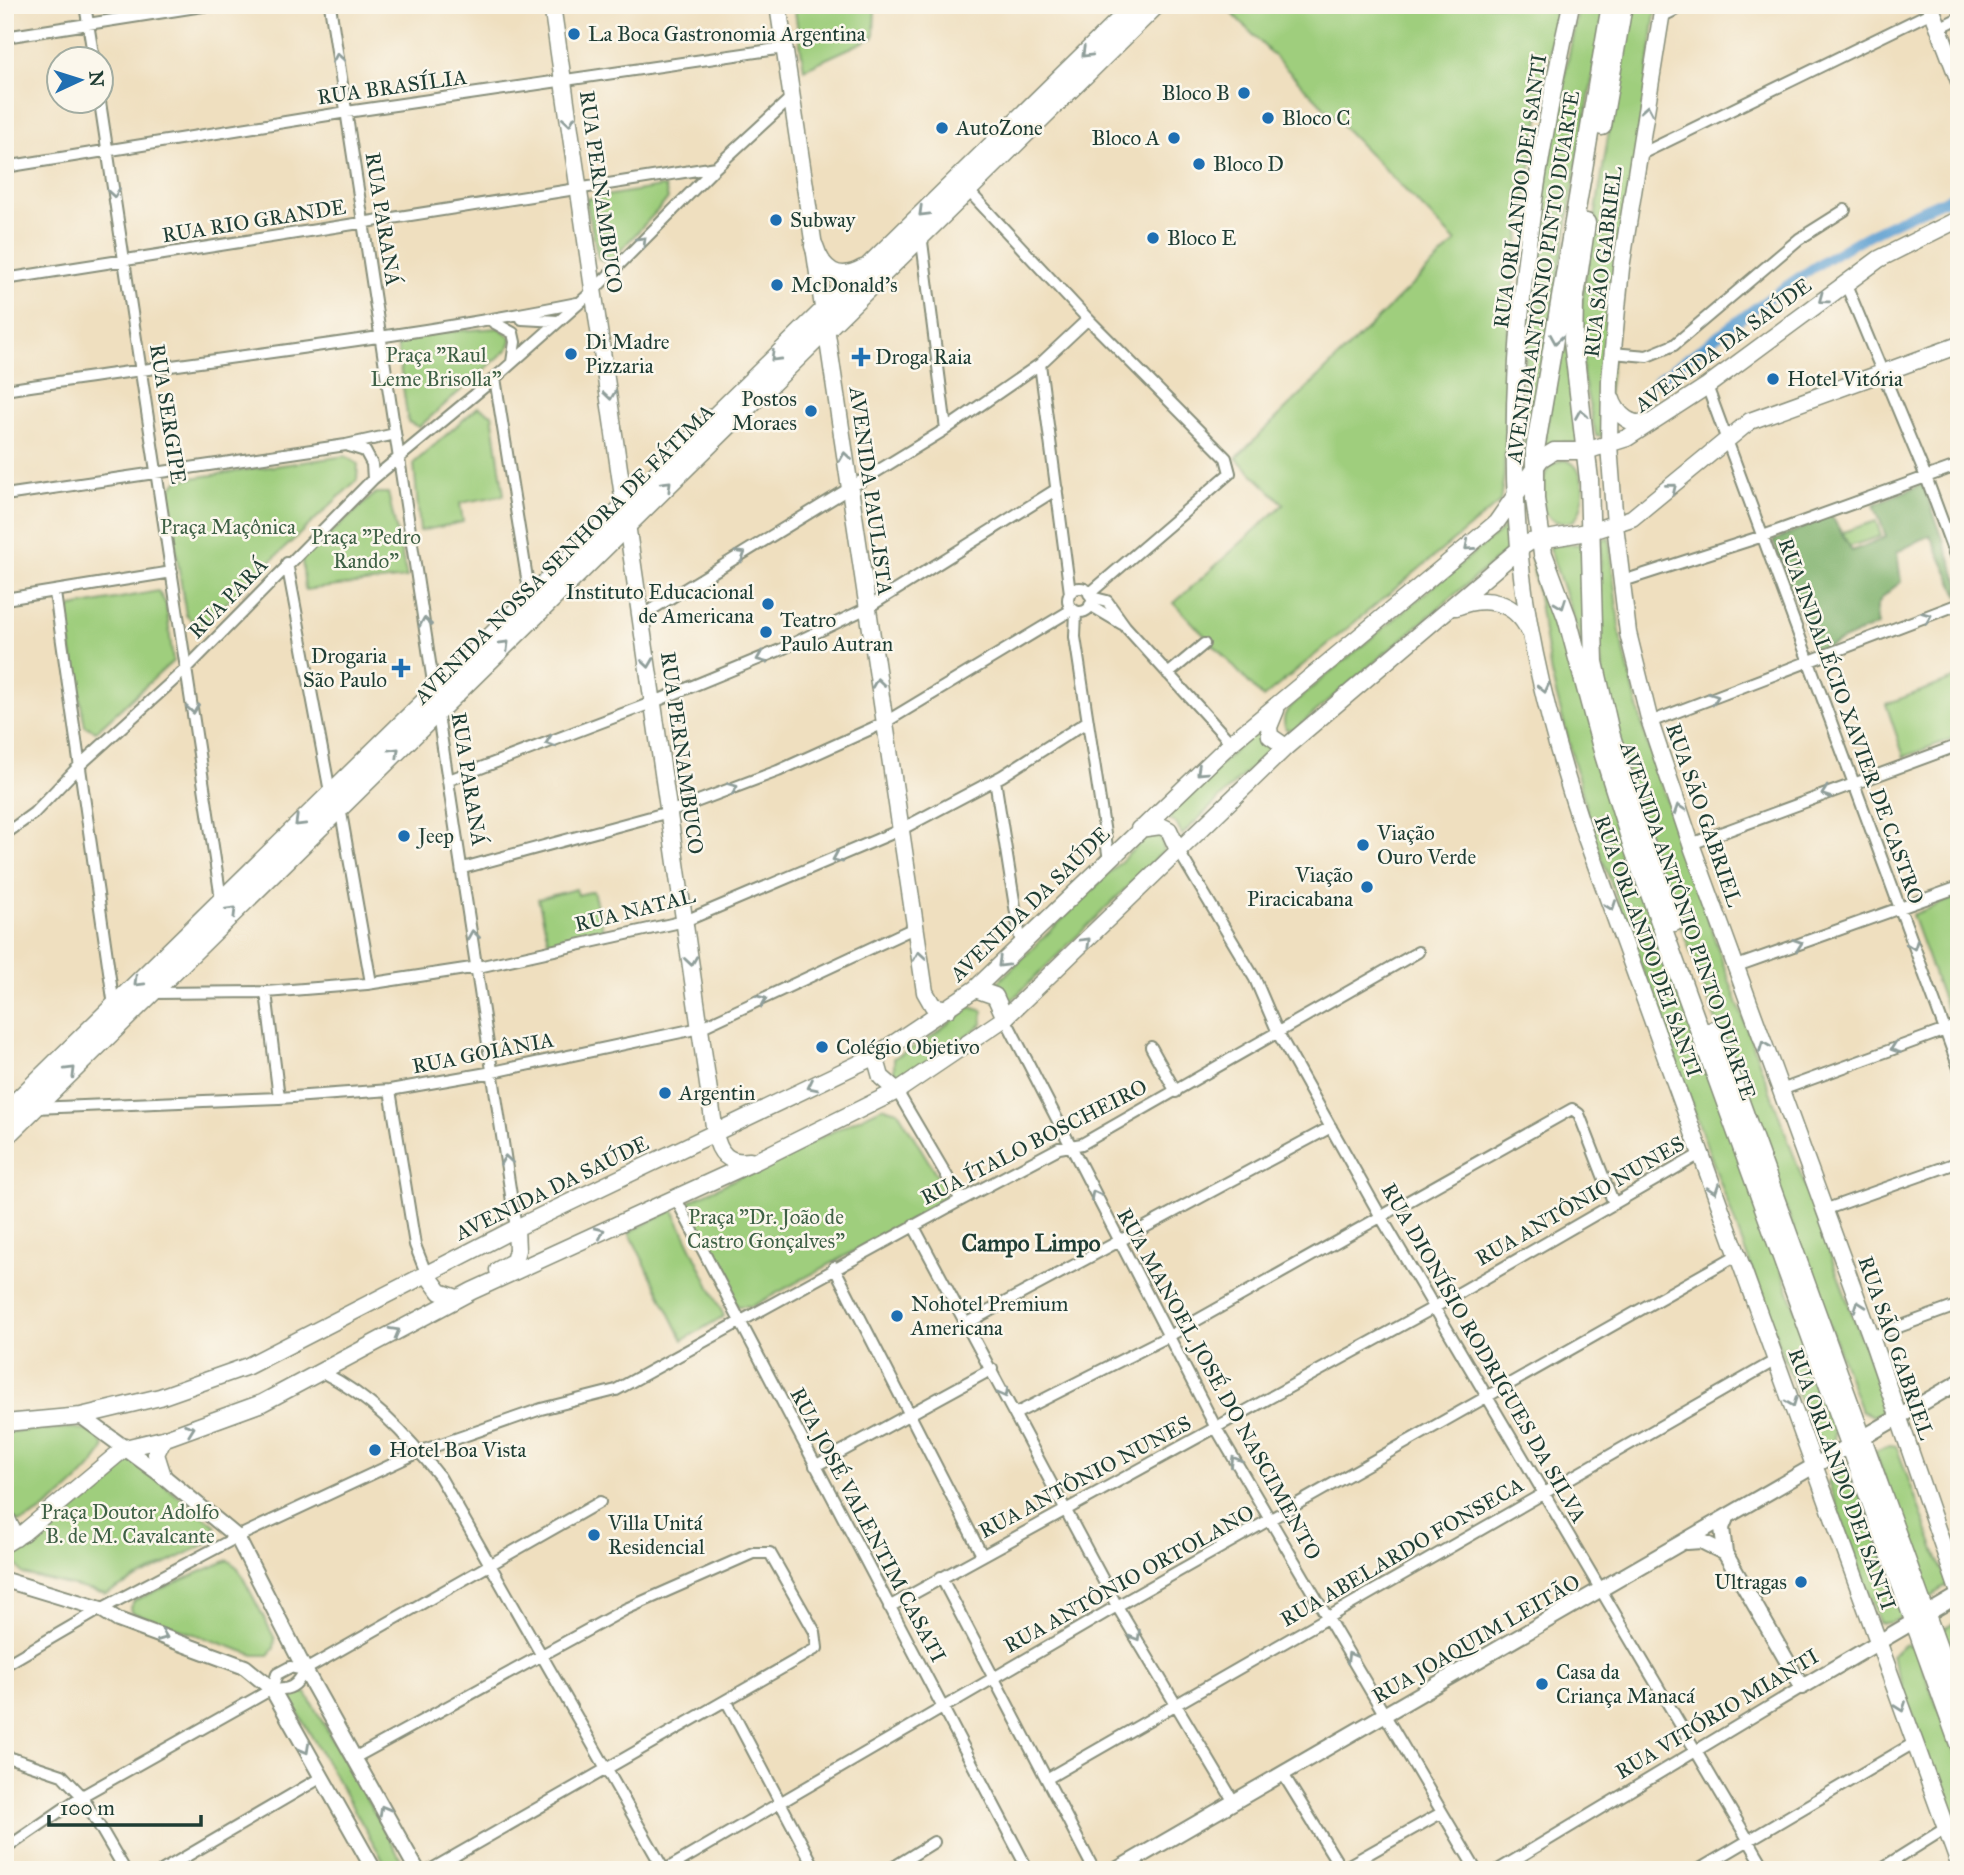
<svg xmlns="http://www.w3.org/2000/svg" width="1964" height="1875" viewBox="0 0 1964 1875" font-family="'IM FELL Great Primer',serif">
<style>
.green{fill:#9fce7d;stroke:#5f8658;stroke-width:2}
.forest{fill:#7fb16c;stroke:#4f7750;stroke-width:2}
.lines{fill:none;stroke-linecap:round;stroke-linejoin:round}
.canal{stroke:#5fa0d2;stroke-width:10}
.minor-casing{stroke:#878e7a;stroke-width:14}
.tertiary-casing{stroke:#878e7a;stroke-width:18}
.secondary-casing{stroke:#878e7a;stroke-width:19}
.primary-casing{stroke:#878e7a;stroke-width:21}
.minor{stroke:#fff;stroke-width:10}
.tertiary{stroke:#fff;stroke-width:14}
.secondary{stroke:#fff;stroke-width:16}
.primary{stroke:#fff;stroke-width:18}
.oneway{stroke:#8f9e9a}
.poi-dot{fill:#1f6fb2;stroke:#fbf7ec;stroke-width:2.5}
.labels{text-anchor:middle;dominant-baseline:central;stroke-width:5;stroke-linejoin:round;paint-order:stroke}
.poi-label{font-size:21px;fill:#1f3d34;stroke:#fbf7ec;text-anchor:start}
.street-label{font-size:21px;fill:#1f3d34;stroke:#fbf7ec}
.park-label{font-size:21px;fill:#3f6146;stroke:#fbf7ec}
.neighbourhood-label{font-size:23px;font-weight:bold;fill:#1f3d34;stroke:#fbf7ec}
</style>
<rect width="100%" height="100%" fill="#fbf7ec"/>
<filter id="ink" filterUnits="userSpaceOnUse"><feTurbulence type="fractalNoise" baseFrequency=".0143" numOctaves="2"/><feDisplacementMap in="SourceGraphic" scale="14" xChannelSelector="R" yChannelSelector="G"/><feConvolveMatrix kernelMatrix="1 2 1 2 8 2 1 2 1" color-interpolation-filters="sRGB"/></filter>
<filter id="wash" filterUnits="userSpaceOnUse"><feTurbulence type="fractalNoise" baseFrequency=".00686" numOctaves="4" result="noise"/><feDisplacementMap in="SourceGraphic" scale="28" xChannelSelector="R" yChannelSelector="G"/><feGaussianBlur stdDeviation="1.57" result="paint"/><feColorMatrix in="noise" values="0 0 0 0 0 0 0 0 0 0 0 0 0 0 0 0 0 1.4 0 .05"/><feComposite in="paint" operator="in"/></filter>
<g filter="url(#wash)">
<rect width="100%" height="100%" fill="#efdfbf"/>
<path class="green" d="M794 5H875L874 37 804 69Z
M1224 5H1540L1556 14 1519 240 1508 332 1504 476 1500 502 1263 698 1174 603 1284 504 1236 458 1456 242Z
M1579 5H1605L1527 458H1523C1520 306 1548 154 1579 5Z
M1629 5H1656L1603 435 1596 436 1583 376 1581 306Z
M660 187H665L668 199 608 264 598 258 586 199Z
M1566 308 1579 440 1576 444 1565 442 1547 446 1544 444Z
M499 328 512 338 508 349 419 427 408 422 397 344 401 335Z
M478 407 492 414 504 495 460 503 463 522 420 531 414 463Z
M345 456 358 464 357 480 203 625 193 622 186 615 168 499 170 490 178 480Z
M1563 460C1588 462 1588 508 1573 521 1561 524 1552 523 1544 512 1543 492 1537 466 1563 460Z
M376 493H388L407 578 305 590 302 559Z
M1876 521 1881 536 1848 547 1843 532Z
M1505 527 1510 531 1511 547 1294 730 1286 729C1279 713 1291 707 1302 696Z
M1609 538 1620 635 1646 740 1725 969 1884 1400 1880 1401 1882 1412 1873 1416 1861 1411 1641 818 1603 683 1597 614 1602 539Z
M1583 544C1589 581 1584 619 1587 656L1549 548 1553 545Z
M1531 555 1550 592 1835 1426 1834 1441 1824 1446 1817 1436 1813 1437 1592 831 1551 674Z
M158 591 166 604 173 661 96 731 85 726 65 616 72 607Z
M1959 677V736L1904 757 1886 704Z
M1257 730 1261 742 1271 748 1182 835 1176 823 1164 817Z
M1148 835H1155L1162 839 1164 851 1008 1004 1005 994 993 987Z
M576 889 578 895 593 891 603 929 549 943 538 899Z
M1959 896V1016L1950 1019 1912 915Z
M970 1007 983 1011 982 1024 929 1064 903 1077 894 1072V1058L928 1039Z
M883 1107 898 1111 943 1185 945 1195 941 1204 753 1306H737L688 1211 690 1201Z
M673 1210 724 1316 683 1340 629 1232Z
M68 1428C82 1428 99 1431 104 1447 100 1465 35 1524 17 1522L6 1506 5 1432Z
M1890 1445 1896 1446 1948 1585 1926 1599 1875 1451Z
M123 1459 135 1462 216 1526 212 1541 106 1594 23 1574 16 1564 18 1546 90 1490 112 1463Z
M1844 1463 1850 1466 1904 1615C1896 1621 1889 1625 1879 1622L1828 1482 1836 1469Z
M228 1560 238 1568 275 1639 274 1648 268 1655H254L131 1612 130 1607 135 1600Z
M1953 1624 1959 1626V1693L1940 1642 1943 1629Z
M1905 1644 1915 1647 1959 1765V1845L1891 1655Z
M297 1692 306 1693 403 1863 401 1870H389L290 1699Z"/>
<path class="forest" d="M1923 484 1959 583V597L1930 535 1897 552 1901 582C1884 595 1872 601 1878 625L1815 652 1773 541 1831 515 1852 551 1886 537 1874 504Z"/>
<g class="lines">
<path class="canal" d="M1656 381C1719 336 1780 286 1847 247 1883 226 1920 210 1959 194"/>
</g>
</g>
<g filter="url(#ink)">
<g class="lines">
<g class="minor-casing">
<path id="minor" d="M85 5 94 60
M330 5 516 1228
M1663 16 1685 5
M1939 28 1959 18
M5 37 209 5
M100 102 221 899
M1639 155 1932 12
M5 167 347 112 784 48
M964 186 1088 319 1226 458 1230 473 1089 594
M921 234 946 429
M5 279 716 167
M1845 282 1926 477 1959 566
M522 319 558 321
M493 322 513 333 515 342 512 362
M1612 353 1647 356 1674 345 1799 239 1845 210
M1040 364 1070 593
M495 378 530 597
M1707 386 1959 1068
M5 390C196 360 388 341 577 303
M349 446 365 451 372 464 373 479
M5 495 346 445 395 434
M287 563 330 792
M1620 582 1763 536 1959 465
M1068 600a12 12 0 1 1 24 0a12 12 0 1 1-24 0Z
M55 593 114 1006
M1091 597 1107 601 1125 626 1231 743
M5 599 172 572
M1090 605 1122 624
M1076 611 1075 637 1109 860
M641 616 946 429 1040 364 1088 319
M1168 674 1204 644
M1650 722 1959 604
M449 780 654 702 780 650 867 608 1057 489
M995 780 1021 945
M340 807 371 983
M5 834 34 813 81 764 187 668 373 479 495 378 594 290 716 167 791 98
M1691 844 1959 745
M1178 850 1255 979 1279 1035 1381 1217 1766 1870
M463 868 669 812 778 771 884 723 1073 609
M1734 967 1959 887
M266 992 279 1098
M152 993 266 992 367 984 478 967 685 921 900 830 1002 776 1088 721
M1005 1018 1216 1428 1476 1870
M1151 1047 1176 1092
M390 1090 415 1245 426 1273
M1781 1090 1959 1025
M5 1091 8 1110
M897 1091 961 1200
M35 1108 279 1098 390 1090 493 1072 700 1028 914 928
M675 1197 1028 1870
M1824 1210 1959 1162
M913 1225 1117 1606 1234 1802
M834 1267 982 1555
M967 1323 1331 1127
M1871 1337 1959 1305
M322 1372C370 1396 407 1435 440 1477L664 1870
M1015 1414 1169 1336 1572 1109 1579 1114 1614 1204
M815 1466 992 1369
M941 1577 1094 1870
M889 1607 1435 1307 1702 1153
M5 1665 101 1609 237 1537 421 1451 541 1409 616 1390 961 1200 1059 1148 1082 1144 1418 952
M272 1689 277 1674 290 1667 305 1670
M727 1702 816 1870
M5 1756 62 1775 82 1796 125 1870
M354 1758 626 1609 753 1553H770L815 1632 817 1648 430 1870
M1283 1774 1342 1870
M1048 1778 1776 1360
M5 1849 82 1796 272 1689C290 1691 297 1686 305 1670L600 1502
M163 1870 322 1777
M665 1870 1117 1606 1737 1255
M889 1870 934 1842
M1340 1870 1441 1813
M1498 1870 1802 1687
M1698 1870 1914 1743
M1879 1870 1946 1828"/>
</g>
<g class="tertiary-casing">
<path id="tertiary" d="M81 1416 163 1476 237 1537 305 1670 417 1870
M1687 1542 1701 1541 1725 1553 1802 1687 1959 1595
M1725 1553 1722 1528 1726 1518
M5 1580 101 1609 118 1620 245 1667 272 1689 374 1870
M1116 1870 1959 1382"/>
</g>
<g class="secondary-casing">
<path id="secondary" d="M552 5 715 1133C719 1154 728 1164 750 1161
M778 5 925 992 933 1006 948 1009
M1571 5C1532 180 1503 367 1519 547 1527 644 1554 743 1585 835L1959 1864
M1663 5 1621 268 1610 380 1609 445 1615 525 1628 633 1650 722 1691 844 1871 1337 1959 1593
M1930 5 1959 81
M1611 397C1617 416 1632 428 1652 422
M1456 607C1485 595 1515 601 1529 631
M1276 710 1269 727 1270 736 1286 747
M1139 829 1161 826 1169 830 1178 850
M975 989 995 996 1005 1018
M875 1056 881 1077 897 1091
M498 1270 514 1261 517 1250 516 1228
M426 1273 440 1292 457 1298
M5 1423 81 1416 160 1397 248 1366 516 1228 875 1056 975 989 1231 743 1496 523 1541 459 1554 451H1586L1627 438 1707 386 1879 259 1959 219
M163 1439 156 1454 163 1476
M5 1515 16 1538
M5 1544 23 1533 125 1448 163 1439 262 1403 472 1291 756 1161 897 1091 1005 1018 1286 747 1519 549 1530 542 1592 531 1632 518 1750 421 1959 345"/>
</g>
<g class="primary-casing">
<path id="primary" d="M1611 5 1535 450V499L1543 554 1567 618 1604 755 1633 847 1959 1744
M1602 126 1623 5
M1586 223 1574 303 1573 341 1589 480 1594 662 1610 733 1637 821 1674 922
M814 246C822 271 838 283 863 269
M1714 1030 1959 1706
M5 1113 1135 5
M5 1137 1156 5"/>
</g>
<use href="#minor" class="minor"/>
<use href="#tertiary" class="tertiary"/>
<use href="#secondary" class="secondary"/>
<use href="#primary" class="primary"/>
</g>
<defs><path id="oneway-chevron" d="M-2-3.5L2.5 0L-2 3.5" fill="none" stroke-width="1.6" stroke-linecap="round" stroke-linejoin="round" transform="scale(1.75)"/></defs>
<g class="oneway">
<use href="#oneway-chevron" transform="translate(1086 53) rotate(136)"/>
<use href="#oneway-chevron" transform="translate(338 58) rotate(-99)"/>
<use href="#oneway-chevron" transform="translate(1647 110) rotate(-80)"/>
<use href="#oneway-chevron" transform="translate(569 121) rotate(82)"/>
<use href="#oneway-chevron" transform="translate(114 193) rotate(81)"/>
<use href="#oneway-chevron" transform="translate(923 212) rotate(136)"/>
<use href="#oneway-chevron" transform="translate(642 241) rotate(-45)"/>
<use href="#oneway-chevron" transform="translate(1823 299) rotate(143)"/>
<use href="#oneway-chevron" transform="translate(1556 339) rotate(99)"/>
<use href="#oneway-chevron" transform="translate(775 357) rotate(136)"/>
<use href="#oneway-chevron" transform="translate(610 395) rotate(82)"/>
<use href="#oneway-chevron" transform="translate(1581 414) rotate(-99)"/>
<use href="#oneway-chevron" transform="translate(845 457) rotate(-98)"/>
<use href="#oneway-chevron" transform="translate(667 485) rotate(-45)"/>
<use href="#oneway-chevron" transform="translate(1672 488) rotate(-39)"/>
<use href="#oneway-chevron" transform="translate(1469 546) rotate(140)"/>
<use href="#oneway-chevron" transform="translate(741 555) rotate(-32)"/>
<use href="#oneway-chevron" transform="translate(1561 604) rotate(69)"/>
<use href="#oneway-chevron" transform="translate(1927 617) rotate(-22)"/>
<use href="#oneway-chevron" transform="translate(425 622) rotate(-99)"/>
<use href="#oneway-chevron" transform="translate(505 645) rotate(-45)"/>
<use href="#oneway-chevron" transform="translate(761 658) rotate(157)"/>
<use href="#oneway-chevron" transform="translate(648 663) rotate(82)"/>
<use href="#oneway-chevron" transform="translate(878 683) rotate(-98)"/>
<use href="#oneway-chevron" transform="translate(1544 688) rotate(77)"/>
<use href="#oneway-chevron" transform="translate(1714 698) rotate(-20)"/>
<use href="#oneway-chevron" transform="translate(193 709) rotate(82)"/>
<use href="#oneway-chevron" transform="translate(550 742) rotate(159)"/>
<use href="#oneway-chevron" transform="translate(395 752) rotate(-44)"/>
<use href="#oneway-chevron" transform="translate(1201 771) rotate(137)"/>
<use href="#oneway-chevron" transform="translate(733 788) rotate(-21)"/>
<use href="#oneway-chevron" transform="translate(1826 793) rotate(160)"/>
<use href="#oneway-chevron" transform="translate(1679 809) rotate(-109)"/>
<use href="#oneway-chevron" transform="translate(299 822) rotate(136)"/>
<use href="#oneway-chevron" transform="translate(837 858) rotate(156)"/>
<use href="#oneway-chevron" transform="translate(1611 906) rotate(70)"/>
<use href="#oneway-chevron" transform="translate(232 911) rotate(-45)"/>
<use href="#oneway-chevron" transform="translate(473 935) rotate(-99)"/>
<use href="#oneway-chevron" transform="translate(1086 942) rotate(-44)"/>
<use href="#oneway-chevron" transform="translate(1798 944) rotate(-19)"/>
<use href="#oneway-chevron" transform="translate(1913 945) rotate(70)"/>
<use href="#oneway-chevron" transform="translate(919 956) rotate(-99)"/>
<use href="#oneway-chevron" transform="translate(691 961) rotate(82)"/>
<use href="#oneway-chevron" transform="translate(1002 963) rotate(136)"/>
<use href="#oneway-chevron" transform="translate(138 982) rotate(135)"/>
<use href="#oneway-chevron" transform="translate(762 1000) rotate(-24)"/>
<use href="#oneway-chevron" transform="translate(1764 1046) rotate(-111)"/>
<use href="#oneway-chevron" transform="translate(1895 1048) rotate(160)"/>
<use href="#oneway-chevron" transform="translate(71 1071) rotate(-45)"/>
<use href="#oneway-chevron" transform="translate(812 1086) rotate(154)"/>
<use href="#oneway-chevron" transform="translate(506 1160) rotate(-98)"/>
<use href="#oneway-chevron" transform="translate(1714 1189) rotate(71)"/>
<use href="#oneway-chevron" transform="translate(1095 1195) rotate(-117)"/>
<use href="#oneway-chevron" transform="translate(600 1232) rotate(-25)"/>
<use href="#oneway-chevron" transform="translate(1859 1306) rotate(-110)"/>
<use href="#oneway-chevron" transform="translate(395 1332) rotate(-29)"/>
<use href="#oneway-chevron" transform="translate(1004 1393) rotate(62)"/>
<use href="#oneway-chevron" transform="translate(1792 1402) rotate(69)"/>
<use href="#oneway-chevron" transform="translate(190 1429) rotate(-20)"/>
<use href="#oneway-chevron" transform="translate(1235 1461) rotate(-120)"/>
<use href="#oneway-chevron" transform="translate(163 1636) rotate(21)"/>
<use href="#oneway-chevron" transform="translate(1136 1636) rotate(59)"/>
<use href="#oneway-chevron" transform="translate(1351 1657) rotate(-121)"/>
<use href="#oneway-chevron" transform="translate(1901 1707) rotate(70)"/>
<use href="#oneway-chevron" transform="translate(305 1749) rotate(61)"/>
<use href="#oneway-chevron" transform="translate(384 1810) rotate(-119)"/>
</g>
</g>
<g class="poi-dot">
<circle cx="574" cy="34" r="7"/>
<circle cx="1244" cy="93" r="7"/>
<circle cx="1268" cy="118" r="7"/>
<circle cx="942" cy="128" r="7"/>
<circle cx="1174" cy="138" r="7"/>
<circle cx="1199" cy="164" r="7"/>
<circle cx="776" cy="220" r="7"/>
<circle cx="1153" cy="238" r="7"/>
<circle cx="777" cy="285" r="7"/>
<circle cx="571" cy="354" r="7"/>
<path d="M857.5 346.5h7v7h7v7h-7v7h-7v-7h-7v-7h7z"/>
<circle cx="1773" cy="379" r="7"/>
<circle cx="811" cy="411" r="7"/>
<circle cx="768" cy="604" r="7"/>
<circle cx="766" cy="632" r="7"/>
<path d="M397.5 657.5h7v7h7v7h-7v7h-7v-7h-7v-7h7z"/>
<circle cx="404" cy="836" r="7"/>
<circle cx="1363" cy="845" r="7"/>
<circle cx="1367" cy="887" r="7"/>
<circle cx="822" cy="1047" r="7"/>
<circle cx="665" cy="1093" r="7"/>
<circle cx="897" cy="1316" r="7"/>
<circle cx="375" cy="1450" r="7"/>
<circle cx="594" cy="1535" r="7"/>
<circle cx="1801" cy="1582" r="7"/>
<circle cx="1542" cy="1684" r="7"/>
</g>
<g class="labels">
<g class="poi-label">
<text x="588" y="34">La Boca Gastronomia Argentina</text>
<text x="1230" y="93" text-anchor="end">Bloco B</text>
<text x="1282" y="118">Bloco C</text>
<text x="956" y="128">AutoZone</text>
<text x="1160" y="138" text-anchor="end">Bloco A</text>
<text x="1213" y="164">Bloco D</text>
<text x="790" y="220">Subway</text>
<text x="1167" y="238">Bloco E</text>
<text x="791" y="285">McDonald's</text>
<text x="585" y="342">Di Madre<tspan x="585" dy="24">Pizzaria</tspan></text>
<text x="875" y="357">Droga Raia</text>
<text x="1787" y="379">Hotel Vitória</text>
<text x="797" y="399" text-anchor="end">Postos<tspan x="797" dy="24">Moraes</tspan></text>
<text x="754" y="592" text-anchor="end">Instituto Educacional<tspan x="754" dy="24">de Americana</tspan></text>
<text x="780" y="620">Teatro<tspan x="780" dy="24">Paulo Autran</tspan></text>
<text x="387" y="656" text-anchor="end">Drogaria<tspan x="387" dy="24">São Paulo</tspan></text>
<text x="1377" y="833">Viação<tspan x="1377" dy="24">Ouro Verde</tspan></text>
<text x="418" y="836">Jeep</text>
<text x="1353" y="875" text-anchor="end">Viação<tspan x="1353" dy="24">Piracicabana</tspan></text>
<text x="836" y="1047">Colégio Objetivo</text>
<text x="679" y="1093">Argentin</text>
<text x="911" y="1304">Nohotel Premium<tspan x="911" dy="24">Americana</tspan></text>
<text x="389" y="1450">Hotel Boa Vista</text>
<text x="608" y="1523">Villa Unitá<tspan x="608" dy="24">Residencial</tspan></text>
<text x="1787" y="1582" text-anchor="end">Ultragas</text>
<text x="1556" y="1672">Casa da<tspan x="1556" dy="24">Criança Manacá</tspan></text>
</g>
<g class="street-label">
<text transform="translate(392 87) rotate(-8)">RUA BRASÍLIA</text>
<text transform="translate(1520 191) rotate(-82)">RUA ORLANDO DEI SANTI</text>
<text transform="translate(601 192) rotate(82)">RUA PERNAMBUCO</text>
<text transform="translate(383 219) rotate(81)">RUA PARANÁ</text>
<text transform="translate(254 221) rotate(-9)">RUA RIO GRANDE</text>
<text transform="translate(1603 262) rotate(-83)">RUA SÃO GABRIEL</text>
<text transform="translate(1543 277) rotate(-81)">AVENIDA ANTÔNIO PINTO DUARTE</text>
<text transform="translate(1723 345) rotate(-36)">AVENIDA DA SAÚDE</text>
<text transform="translate(168 414) rotate(81)">RUA SERGIPE</text>
<text transform="translate(871 491) rotate(82)">AVENIDA PAULISTA</text>
<text transform="translate(564 554) rotate(-45)">AVENIDA NOSSA SENHORA DE FÁTIMA</text>
<text transform="translate(228 598) rotate(-46)">RUA PARÁ</text>
<text transform="translate(1851 721) rotate(70)">RUA INDALÉCIO XAVIER DE CASTRO</text>
<text transform="translate(682 753) rotate(82)">RUA PERNAMBUCO</text>
<text transform="translate(469 779) rotate(81)">RUA PARANÁ</text>
<text transform="translate(1704 815) rotate(71)">RUA SÃO GABRIEL</text>
<text transform="translate(1030 904) rotate(-44)">AVENIDA DA SAÚDE</text>
<text transform="translate(635 910) rotate(-14)">RUA NATAL</text>
<text transform="translate(1688 921) rotate(71)">AVENIDA ANTÔNIO PINTO DUARTE</text>
<text transform="translate(1648 946) rotate(70)">RUA ORLANDO DEI SANTI</text>
<text transform="translate(483 1053) rotate(-11)">RUA GOIÂNIA</text>
<text transform="translate(1034 1142) rotate(-27)">RUA ÍTALO BOSCHEIRO</text>
<text transform="translate(552 1188) rotate(-26)">AVENIDA DA SAÚDE</text>
<text transform="translate(1580 1201) rotate(-30)">RUA ANTÔNIO NUNES</text>
<text transform="translate(1896 1348) rotate(71)">RUA SÃO GABRIEL</text>
<text transform="translate(1484 1353) rotate(60)">RUA DIONÍSIO RODRIGUES DA SILVA</text>
<text transform="translate(1219 1384) rotate(61)">RUA MANOEL JOSÉ DO NASCIMENTO</text>
<text transform="translate(1085 1477) rotate(-28)">RUA ANTÔNIO NUNES</text>
<text transform="translate(1842 1479) rotate(70)">RUA ORLANDO DEI SANTI</text>
<text transform="translate(868 1525) rotate(62)">RUA JOSÉ VALENTIM CASATI</text>
<text transform="translate(1402 1552) rotate(-30)">RUA ABELARDO FONSECA</text>
<text transform="translate(1129 1579) rotate(-29)">RUA ANTÔNIO ORTOLANO</text>
<text transform="translate(1476 1639) rotate(-30)">RUA JOAQUIM LEITÃO</text>
<text transform="translate(1717 1714) rotate(-31)">RUA VITÓRIO MIANTI</text>
</g>
<g class="park-label">
<text x="436" y="355">Praça "Raul<tspan x="436" dy="24">Leme Brisolla"</tspan></text>
<text x="228" y="527">Praça Maçônica</text>
<text x="366" y="537">Praça "Pedro<tspan x="366" dy="24">Rando"</tspan></text>
<text x="766" y="1217">Praça "Dr. João de<tspan x="766" dy="24">Castro Gonçalves"</tspan></text>
<text x="130" y="1512">Praça Doutor Adolfo<tspan x="130" dy="24">B. de M. Cavalcante</tspan></text>
</g>
<g class="neighbourhood-label">
<text x="1031" y="1243">Campo Limpo</text>
</g>
</g>
<rect width="1964" height="1875" fill="none" stroke="#fbf7ec" stroke-width="28"/>
<g transform="translate(80 80) rotate(86)"><circle r="33" fill="#fbf7ec" stroke="#a3ada2" stroke-width="2"/>
<path d="M0-5L12 26L0 18L-12 26Z" fill="#1f6fb2"/>
<text y="-10" font-size="19" font-weight="bold" text-anchor="middle" fill="#1f3d34">N</text>
</g>
<path d="M49 1815v10h152v-10" fill="none" stroke="#1f3d34" stroke-width="3.5"/>
<text x="60" y="1815" font-size="21" fill="#1f3d34" stroke="#fbf7ec" stroke-width="5" paint-order="stroke">100 m</text>
</svg>
